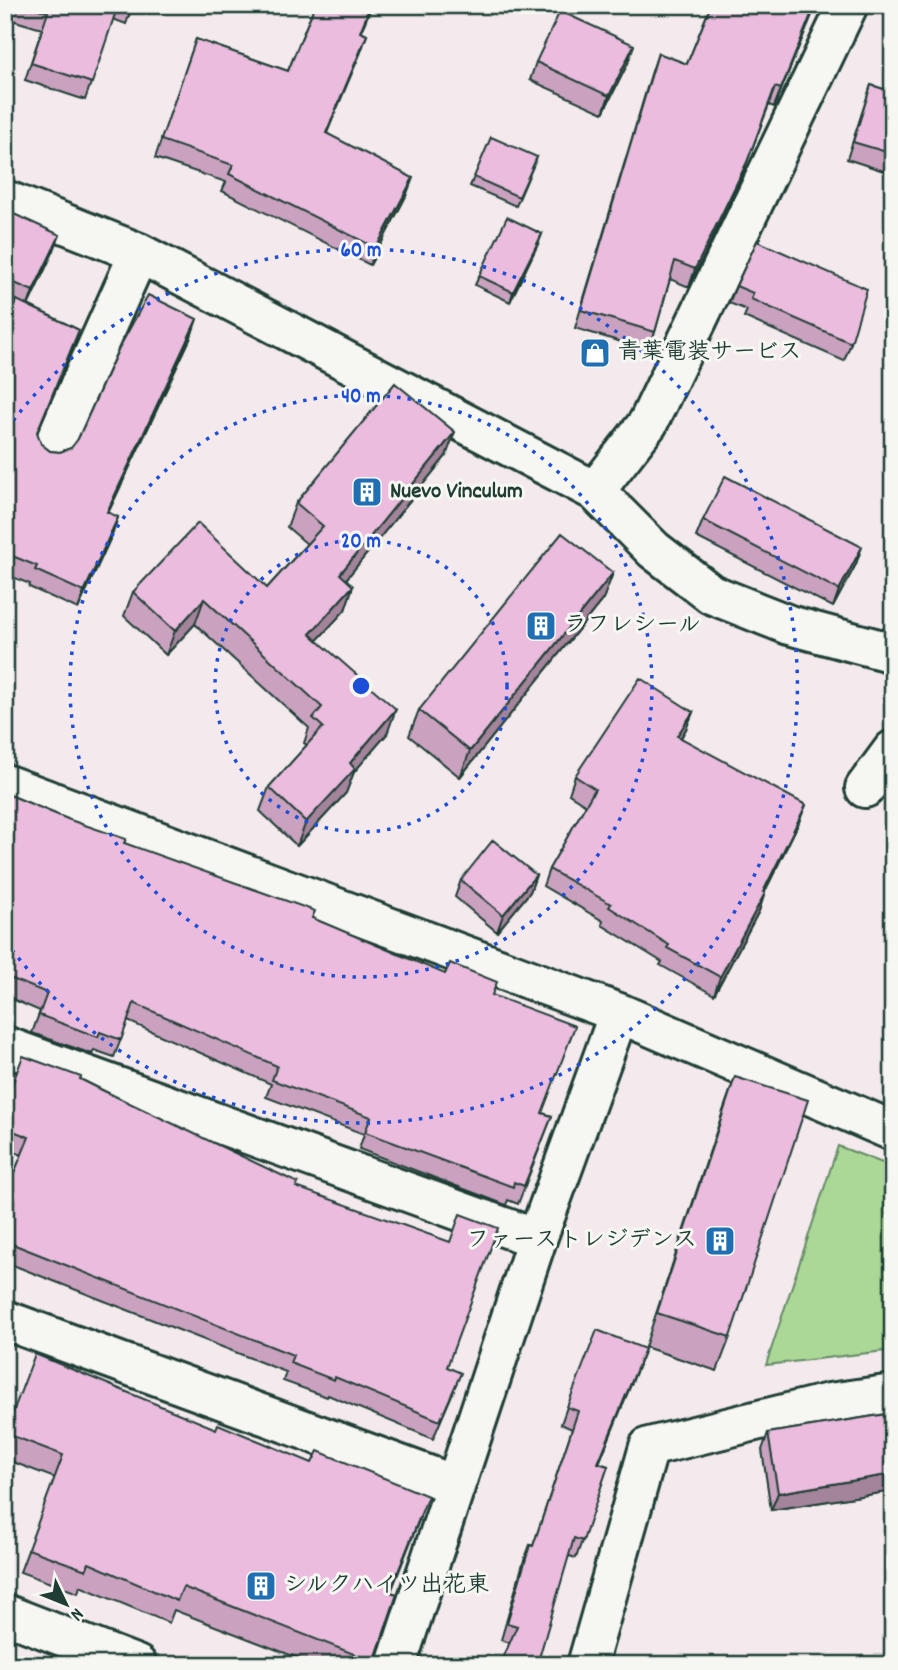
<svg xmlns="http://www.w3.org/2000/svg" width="898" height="1670" viewBox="0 0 898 1670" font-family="Dekko,'Klee One',sans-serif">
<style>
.green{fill:#abd897;stroke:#658a66;stroke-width:2}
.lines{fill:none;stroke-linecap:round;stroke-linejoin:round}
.minor-casing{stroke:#1f3d34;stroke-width:44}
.minor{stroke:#f6f6f2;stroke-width:38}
.wall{fill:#caa2bf;stroke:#1f3d34;stroke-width:2}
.shaded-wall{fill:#a4849b;stroke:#1f3d34;stroke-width:2}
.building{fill:#ebbcde;stroke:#1f3d34;stroke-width:2}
.ring{fill:none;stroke:#1d4ed8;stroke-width:3.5;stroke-dasharray:3.5 7}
.labels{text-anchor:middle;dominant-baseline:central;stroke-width:6;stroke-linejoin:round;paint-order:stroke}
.poi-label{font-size:23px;font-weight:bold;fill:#1f3d34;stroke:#f6f6f2;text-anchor:start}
.centre{fill:#1d4ed8;stroke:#f6f6f2;stroke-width:3.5}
.ring-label{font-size:21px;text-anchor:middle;font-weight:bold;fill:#1d4ed8;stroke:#f6f6f2;stroke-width:6;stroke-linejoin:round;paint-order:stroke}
</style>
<rect width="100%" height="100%" fill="#f4eaee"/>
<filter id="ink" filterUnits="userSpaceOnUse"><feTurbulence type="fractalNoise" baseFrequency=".0143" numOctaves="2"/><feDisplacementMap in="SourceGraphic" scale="14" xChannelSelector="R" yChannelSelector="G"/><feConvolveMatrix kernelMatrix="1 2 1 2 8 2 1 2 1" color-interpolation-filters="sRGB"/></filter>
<g filter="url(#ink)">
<path class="green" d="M838 1146 893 1167V1350L766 1365Z"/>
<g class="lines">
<g class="minor-casing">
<path id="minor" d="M5 200 139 253 595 491 654 550 711 594 789 625 893 653
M52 448 139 253
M595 491 648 423 848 5
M5 784 619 1013 893 1131
M865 788 893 750
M5 1046 537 1239
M5 1320 455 1485
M5 1614 137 1665
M396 1665 537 1239 619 1013
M587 1665 649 1447 829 1403 893 1394"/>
</g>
<use href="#minor" class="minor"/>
</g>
<path class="wall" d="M5 5H133L126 24 113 19 85 100 25 80 42 29 5 18Z
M315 5H372L361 32 367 35 327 133 406 196 370 265 222 191 226 182 155 158 196 39 288 71Z
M711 5H816L774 107 769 105 740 180 689 287 670 279 655 332 648 350 575 328 652 71 658 53 687 64Z
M536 62 628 63 603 113 530 80Z
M871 85 893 92V174L847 159Z
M537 157 516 206 470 186 474 177Z
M5 210 54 250 28 305 79 330 37 433 41 444 50 451 60 452 71 448 191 337 108 513 118 517 112 535 78 609 29 587 30 584 5 574V323L16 300 5 295Z
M542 234 538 244 510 302 475 285 479 276Z
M757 241 851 343 844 361 744 317 747 310 729 303 736 286Z
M446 456 346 579 353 586 345 610 317 640 387 734 354 772 346 793 297 846 260 811 269 787 307 745 304 743 309 728 195 624 166 655 124 616 133 592 267 588 307 544 287 527 296 503Z
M703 520 856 564 833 607 696 537Z
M613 573 603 599 460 777 409 736 419 710Z
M693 712 686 729 681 738 799 822 764 893 759 911 714 995 660 965 662 962 602 925 603 921 543 886 549 869 586 805 569 794 575 776Z
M5 793 124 843 312 918 492 995 542 1113 552 1116 518 1204 508 1200 506 1205 359 1149 364 1134 266 1097 271 1084 128 1021 114 1057 94 1050 92 1054 32 1033 40 1011 5 996Z
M536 875 530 892 497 932 455 897 461 880Z
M735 1077 730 1337 717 1371 645 1347 723 1111Z
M80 1079 296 1187 447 1367 454 1390 433 1439 328 1395 327 1397 283 1381 286 1372 5 1262V1195L22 1155 5 1148V1103Z
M638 1367 599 1463 608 1466 576 1558 569 1556 510 1643 501 1640 523 1563 530 1545 533 1546 572 1429 561 1424 567 1407Z
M893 1413V1491L771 1510 762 1450 768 1433Z
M5 1432 420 1518 391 1592 397 1594 373 1665H316L174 1610 169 1623 80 1586 78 1593 20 1572 55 1478 5 1459Z"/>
<path class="shaded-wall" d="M815 5H816L774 107 781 89Z
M367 35 361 52 319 150 326 133Z
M634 45 628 63 603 113 609 96Z
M775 87 740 180 689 287 695 269Z
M413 178 406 196 370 265 376 248Z
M542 234 538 244 510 302 513 292Z
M60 235 54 250 28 306 33 291Z
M197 319 191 337 100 530 107 512Z
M79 330 73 348 30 450 37 432Z
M455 432 446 456 331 598 340 574Z
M118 517 112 535 78 609 84 592Z
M862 547 856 564 833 607 839 590Z
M613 573 603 599 460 777 470 751Z
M353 586 345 610 301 658 310 634Z
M204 599 195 624 166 655 175 631Z
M396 709 387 734 354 772 346 793 297 846 306 822 350 763Z
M693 712 686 729 671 753 677 736Z
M806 805 799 822 756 910 763 892Z
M536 875 530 892 497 932 503 915Z
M765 893 759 911 714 995 720 977Z
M645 1349 638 1367 592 1480 598 1463Z
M893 1474V1491L771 1510 778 1493Z"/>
<path class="building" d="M27 5H118L92 83 31 63 48 12Z
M315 5H371L360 32 367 35 326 133 413 178 376 248 229 174 233 165 161 140 196 39 288 71Z
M711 5H815L781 89 775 87 747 162 695 269 675 261 655 332 581 310 658 53 687 64Z
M560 11 634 45 609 96 536 62Z
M871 85 893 92V154L853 142Z
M491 137 537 157 519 197 474 177Z
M5 210 60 235 33 291 5 279Z
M507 217 542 234 513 292 479 276Z
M757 241 867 289 851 343 751 299 753 293 736 286Z
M148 295 197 319 107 512 118 517 84 592 35 570 37 566 5 553V323L17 300 79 330 37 432 41 444 50 451 60 452 71 448 78 439 118 350Z
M395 383 455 432 340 574 353 586 310 634 396 709 350 763 355 769 306 822 269 787 323 727 313 718 322 707 204 599 175 631 133 592 198 523 267 588 323 526 296 503Z
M725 476 862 547 839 590 703 520Z
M562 533 613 573 470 751 419 710Z
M640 678 693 712 677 736 806 805 763 892 765 893 720 977 667 948 669 945 609 907 611 904 549 869 595 789 575 776Z
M5 793 70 820 126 839 124 843 315 911 312 918 445 974 450 963 497 982 492 995 575 1026 542 1113 552 1116 524 1186 514 1182 513 1187 365 1132 371 1117 272 1080 277 1066 134 1003 121 1040 100 1032 98 1037 39 1015 47 993 5 976Z
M493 840 536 875 503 915 461 880Z
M23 1056 81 1077 80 1079 102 1090 298 1183 296 1187 450 1242 460 1214 498 1228 447 1367 461 1373 440 1421 335 1377 334 1380 290 1363 293 1355 5 1241V1195L29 1137 5 1128V1103Z
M735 1077 808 1100 730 1337 657 1313Z
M597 1330 645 1349 598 1463 608 1466 583 1541 574 1538 537 1665H500L517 1626 507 1623 530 1545 533 1546 578 1411 567 1407Z
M35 1354 216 1429 218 1424 312 1463 318 1451 428 1496 390 1592 397 1594 374 1662 183 1587 177 1601 89 1563 86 1570 28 1549 63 1455 5 1433Z
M893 1413V1474L778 1493 768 1433Z
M57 1661 66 1665H55Z"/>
</g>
<g class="ring">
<circle cx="361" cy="686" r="146"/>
<circle cx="361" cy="686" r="291"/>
<path d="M7 429A437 437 0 1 1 7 943"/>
</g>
<defs>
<g id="shop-square" transform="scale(1.575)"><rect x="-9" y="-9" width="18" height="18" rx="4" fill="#1f6fb2" stroke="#f6f6f2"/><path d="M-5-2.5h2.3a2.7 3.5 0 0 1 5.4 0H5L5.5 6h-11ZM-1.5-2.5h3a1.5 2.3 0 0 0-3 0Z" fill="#fff"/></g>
<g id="building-square" transform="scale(1.575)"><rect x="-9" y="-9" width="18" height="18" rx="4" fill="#1f6fb2" stroke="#f6f6f2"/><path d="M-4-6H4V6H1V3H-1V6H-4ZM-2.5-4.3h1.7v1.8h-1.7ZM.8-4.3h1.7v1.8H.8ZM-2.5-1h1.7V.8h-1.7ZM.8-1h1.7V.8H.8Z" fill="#fff"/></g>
</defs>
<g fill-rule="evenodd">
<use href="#shop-square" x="595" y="353"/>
<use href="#building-square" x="367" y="492"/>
<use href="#building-square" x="541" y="626"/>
<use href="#building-square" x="720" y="1241"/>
<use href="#building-square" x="261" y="1586"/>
</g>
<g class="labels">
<g class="poi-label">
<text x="618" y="353">青葉電装サービス</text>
<text x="390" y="492">Nuevo Vinculum</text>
<text x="564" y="626">ラフレシール</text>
<text x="697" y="1241" text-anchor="end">ファーストレジデンス</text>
<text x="284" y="1586">シルクハイツ出花東</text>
</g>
</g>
<circle cx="361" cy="686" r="10" class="centre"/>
<g class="ring-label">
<text x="361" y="256">60 m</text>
<text x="361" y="402">40 m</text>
<text x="361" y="547">20 m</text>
</g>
<rect width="898" height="1670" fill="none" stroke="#f6f6f2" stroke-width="28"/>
<rect x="14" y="14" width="870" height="1642" fill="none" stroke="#1f3d34" stroke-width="2.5" filter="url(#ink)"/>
<g transform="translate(66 1604) rotate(133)" stroke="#f6f6f2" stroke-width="5" paint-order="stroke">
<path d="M0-5L12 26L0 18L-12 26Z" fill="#1f3d34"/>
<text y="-10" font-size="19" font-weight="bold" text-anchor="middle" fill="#1f3d34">N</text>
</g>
</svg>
